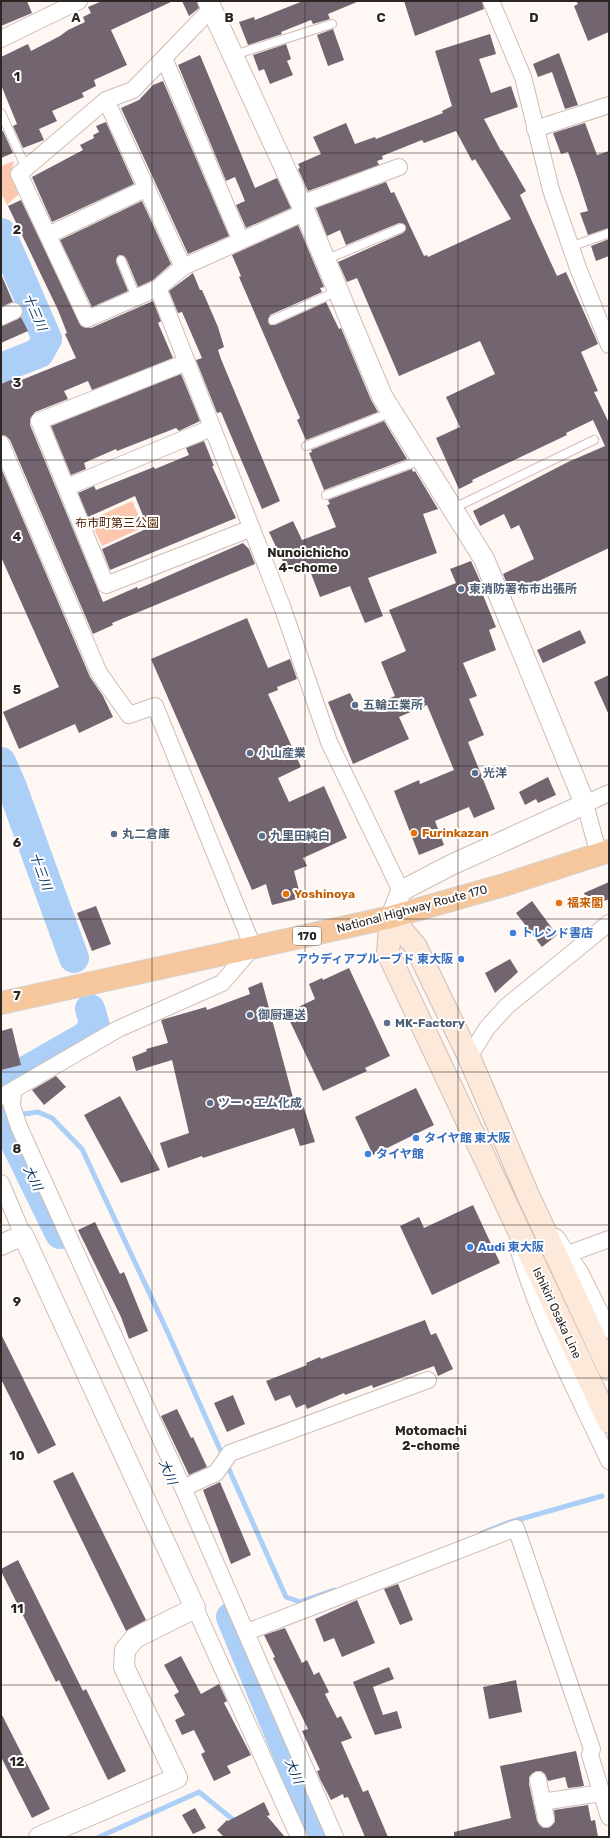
<svg xmlns="http://www.w3.org/2000/svg" width="610" height="1838" viewBox="0 0 610 1838" font-family="Rubik,'Noto Sans JP',sans-serif">
<style>
.green{fill:#fcc7ad}
.lines{fill:none;stroke-linecap:round;stroke-linejoin:round}
.stream{stroke:#abcff6;stroke-width:5}
.river{stroke:#abcff6;stroke-width:30}
.building{fill:#73656f}
.service-casing{stroke:#cebdb5;stroke-width:10}
.minor-casing{stroke:#cebdb5;stroke-width:18}
.tertiary-casing{stroke:#cebdb5;stroke-width:22}
.secondary-casing{stroke:#cebdb5;stroke-width:24}
.trunk-casing{stroke:#d5d4d3;stroke-width:24}
.service{stroke:#fff;stroke-width:8}
.minor{stroke:#fff;stroke-width:16}
.tertiary{stroke:#fff;stroke-width:20}
.secondary{stroke:#fce9da;stroke-width:22}
.trunk{stroke:#f6c69c;stroke-width:22}
.grid{fill:none;stroke:#2c2623;stroke-width:1;stroke-opacity:0.55}
.service-dot{fill:#5c6f8a;stroke:#fff;stroke-width:1.5}
.food-dot{fill:#e8710a;stroke:#fff;stroke-width:1.5}
.shop-dot{fill:#3f7fe0;stroke:#fff;stroke-width:1.5}
.labels{text-anchor:middle;dominant-baseline:central;stroke-width:4;stroke-linejoin:round;paint-order:stroke}
.shield{fill:#fff;stroke:#6b6765;stroke-width:1}
.shield-label{font-size:11px;font-weight:bold;fill:#2c2623}
.park-label{font-size:12px;fill:#532100;stroke:#fff}
.service-label{font-size:12px;font-weight:bold;fill:#4e5e75;stroke:#fff;text-anchor:start}
.food-label{font-size:12px;font-weight:bold;fill:#c56008;stroke:#fff;text-anchor:start}
.street-label{font-size:12px;fill:#2c2623;stroke:#fff}
.shop-label{font-size:12px;font-weight:bold;fill:#366cbe;stroke:#fff;text-anchor:start}
.water-label{font-size:13px;font-style:italic;fill:#103b64;stroke:#fff}
.neighbourhood-label{font-size:13px;font-weight:bold;fill:#2c2623;stroke:#fff}
.grid-label{font-size:13px;text-anchor:middle;font-weight:bold;fill:#2c2623;stroke:#fff;stroke-width:4;stroke-linejoin:round;paint-order:stroke}
</style>
<rect width="100%" height="100%" fill="#fef7f3"/>
<path class="green" d="M14 161 12 170 21 192 7 205 1 193V166Z
M132 501 144 527 102 546 90 520Z"/>
<g class="lines">
<path class="stream" d="M3 1117 38 1112 52 1118 82 1149 168 1333 286 1597 300 1602 334 1590
M482 1533 507 1523 602 1496
M99 1837 199 1792 236 1822"/>
<path class="river" d="M1 233 47 339 39 353 1 368
M1 762 12 787 74 958
M1 1087V1085L85 1037 95 1026 90 1009
M1 1113 60 1234
M231 1617 322 1837"/>
</g>
<path class="building" d="M1 1H27L32 13 1 26Z
M102 1H173L111 30 127 65 94 80 96 86 82 93 84 97 52 111 57 121 39 129 44 140 23 148 13 126 17 124 1 85V57L28 44 31 51 60 36 68 30 85 22 83 17 91 13 88 7Z
M182 1H197L199 8 189 16Z
M303 1 357 2 328 14 330 19 313 24 311 20 281 32 282 34 248 45 239 22 254 17 255 20Z
M404 1H482L484 9 415 36Z
M576 1H609V32L588 41 574 6 578 4Z
M333 29 344 60 328 66 317 35Z
M490 34 496 54 479 59 491 93 511 86 518 107 484 119 501 151 502 150 526 191 520 195 557 276 566 272 596 339 598 344 581 352 598 391 594 392 609 423V548L511 594 503 574 534 559 519 525 511 529 504 514 480 526 473 511 568 462 605 446 593 420 566 433 567 435 472 480 473 482 459 489 436 438 460 427 446 397 495 374 480 341 399 376 357 278 347 282 338 262 403 233 406 229V226L399 223 346 245 340 230 327 236 316 208 386 182 391 193 394 192 424 256 427 255 428 257 511 219 475 159 472 161 456 131 424 143 422 140 382 156 383 159 377 161 379 165 308 191 298 169 300 168 298 164 321 154 313 137 346 123 355 144 375 137 376 139 443 113 442 111 452 106 435 51Z
M286 44 291 59 287 61 293 75 270 84 264 69 259 71 253 55Z
M559 53 578 105 565 109 552 72 538 77 533 64Z
M200 55 255 188 277 178 291 208 246 228 236 205 245 201 235 177 226 181 178 65Z
M163 81 229 236 188 254 121 108 139 100 153 85Z
M106 122 134 184 52 222 32 177 83 150 80 145 94 138 93 135 99 132 96 126Z
M585 123 597 155 609 151V228L588 235 580 213 588 211 578 180 568 152 561 154 553 133Z
M1 131H3L13 153 1 158Z
M21 200 81 326 91 328 153 301 161 321 158 323 173 358 92 390 88 381 64 391 68 399 35 412 30 419V425L103 602 137 587 138 589 243 543 249 549 255 564 112 623 113 625 93 634 10 440 6 436 1 435V384L13 379 14 383 76 358 65 334 67 333 58 310 8 206Z
M142 201 171 264 153 280 138 287 126 258 122 255H119L116 262 128 291 92 307 60 240Z
M298 225 324 287 320 288 322 292 270 315 268 322 270 325H275L326 302 339 329 341 328 371 400 378 412 306 440 297 420 300 418 239 277 241 276 232 255Z
M609 239V256L596 261 591 246Z
M193 273 200 290H202L218 327 224 347 218 350 221 359 280 501 262 509 221 412 217 413 196 360 202 358 182 312 178 313 169 291Z
M1 274 13 302 1 307Z
M21 317 28 331 1 343V326Z
M181 374 200 421 179 431 176 428 117 451 116 449 84 463 86 469 71 475 51 426Z
M384 421 407 459 324 490 309 453 312 452 311 450Z
M204 441 214 466H212L236 518 110 570 102 549 148 528 135 496 88 517 78 493 94 486 96 490 154 467 155 469 189 455 186 448Z
M1 468 90 677 103 696 113 717 79 733 75 724 19 749 3 712 59 687 1 557Z
M412 469 413 472 415 471 438 509 423 514 437 553 368 578 383 616 365 623 350 586 320 597 307 563 287 570 269 532 293 521 302 540 336 527 327 505 330 504 328 500Z
M471 561 486 594 483 595 496 627 489 630 496 650 463 663 477 696 469 699 484 735 468 742 495 809 474 818 469 807 435 821 444 845 419 855 394 791 419 780 420 784 454 770 427 705 399 717 409 739 353 764 328 702 350 693 359 711 395 696 381 662 406 651 389 610 456 583 450 569Z
M247 618 268 668 290 659 297 679 277 687 278 690 268 694 301 767 278 778 289 802 324 786 347 838 303 858 307 866 294 871 301 898 272 905 266 884 252 890 151 659Z
M580 630 586 643 543 663 537 650Z
M609 675V715L594 682Z
M548 777 556 795 538 803 536 799 525 805 519 792Z
M609 882V899L590 907 584 893Z
M532 901 557 935 542 947 516 913Z
M96 906 111 944 92 951 77 913Z
M510 959 518 972 495 993 485 973Z
M349 968 390 1056 365 1068 367 1071 323 1091 286 1013 315 999 309 984 322 978 323 980Z
M262 982 295 1105 302 1102 315 1142 300 1146 294 1128 203 1158 202 1156 168 1168 160 1143 189 1133 172 1060 136 1071 132 1057 147 1051 146 1049 168 1043 161 1020 206 1007 207 1010 250 994 248 988Z
M12 1028 21 1065 1 1070V1031Z
M56 1076 66 1087 44 1105 32 1090Z
M416 1088 434 1125 373 1155 355 1117Z
M120 1096 160 1170 121 1183 84 1115Z
M473 1205 500 1263 432 1295 400 1226 419 1217 424 1228Z
M95 1222 120 1274 124 1272 148 1331 129 1339 121 1317 78 1230Z
M425 1320 431 1335 436 1333 453 1369 438 1376 434 1366 373 1388 372 1385 345 1395 344 1393 307 1409 305 1404 296 1408 290 1395 275 1401 266 1381 307 1365 306 1363 320 1357 321 1359Z
M1 1334 56 1445 38 1454 1 1379Z
M233 1395 245 1424 227 1432 214 1403Z
M177 1409 191 1438 193 1437 207 1467 189 1475 161 1416Z
M73 1472 146 1620 126 1631 53 1481Z
M220 1482 251 1555 231 1564 203 1490Z
M18 1560 83 1691 86 1689 126 1771 108 1780 59 1680 56 1682 1 1571V1569Z
M398 1584 413 1620 400 1625 384 1589Z
M357 1600 375 1643 342 1657 334 1638 324 1642 315 1619Z
M285 1628 302 1663 307 1660 314 1675 319 1672 329 1692 325 1694 337 1718 341 1716 352 1738 341 1742 363 1792 368 1790 388 1837H365L348 1797 344 1798 343 1794 331 1800 320 1779 317 1771 320 1770 302 1731 308 1729 273 1658 275 1657 264 1635Z
M181 1656 201 1694 219 1684 227 1701 224 1703 251 1755 227 1766 231 1773 214 1781 201 1754 205 1752 194 1730 182 1735 175 1720 185 1715 174 1695 179 1692 164 1665Z
M389 1667 394 1679 373 1687 383 1715 397 1711 402 1728 375 1735 353 1682Z
M516 1680 522 1712 489 1719 483 1687Z
M1 1713 50 1809 32 1818 1 1757Z
M576 1751 584 1786 568 1788 565 1777 548 1781 545 1774 541 1771H536L529 1777V1784L537 1821 543 1828H548L555 1822 554 1810 588 1805 591 1821 595 1820 598 1837H454V1832L511 1818 500 1766Z
M264 1802 270 1815 267 1816 285 1837H224L217 1830 227 1820 228 1821Z
M195 1808 206 1828 193 1834 182 1815Z"/>
<g class="lines">
<g class="service-casing">
<path id="service" d="M234 55 332 24
M1 113 26 168
M570 247 609 233
M121 260 136 297
M325 260 401 228
M273 320 338 291
M306 446 392 412
M326 495 421 460
M452 509 594 440"/>
</g>
<g class="minor-casing">
<path id="minor" d="M491 1 523 77 551 190 578 268 609 345
M211 9 133 90 106 100 19 174 87 319 158 288 183 267 305 212
M1 39 79 1
M164 58 241 241
M106 100 183 267
M535 129 609 105
M301 204 399 167
M48 235 147 188
M158 288 283 609 329 742 401 891
M1 317 14 311
M187 362 39 421 106 585 252 528
M1 444 99 673 129 715 155 706 253 947 222 983 118 1029 1 1097
M67 487 211 428
M599 855 585 804 609 793
M469 1057 487 1028 507 1006 609 923
M13 1091 12 1106 19 1127 183 1488 335 1837
M1 1183 23 1235
M556 1237 580 1272 609 1330
M517 1244C538 1319 576 1390 609 1461
M568 1254 609 1239
M183 1488 216 1473 230 1453 428 1380
M195 1608 299 1837
M247 1632 516 1528 592 1749 590 1755 609 1817
M538 1780 546 1819
M542 1802 601 1793"/>
</g>
<g class="tertiary-casing">
<path id="tertiary" d="M208 1 305 212 382 396 484 559 585 804 451 865 401 891 391 917
M1 1245 23 1235 195 1608 135 1638 125 1650 124 1667 177 1778 39 1837"/>
</g>
<g class="secondary-casing">
<path id="secondary" d="M391 917 388 953 609 1422
M391 917 416 947 469 1057 528 1195 609 1369"/>
</g>
<g class="trunk-casing">
<path id="trunk" d="M1 1003 391 917 504 885 609 851"/>
</g>
<use href="#service" class="service"/>
<use href="#minor" class="minor"/>
<use href="#tertiary" class="tertiary"/>
<use href="#secondary" class="secondary"/>
<use href="#trunk" class="trunk"/>
</g>
<path class="grid" d="M152 1V1837M305 1V1837M458 1V1837M1 153H609M1 306H609M1 460H609M1 613H609M1 766H609M1 919H609M1 1072H609M1 1225H609M1 1378H609M1 1532H609M1 1685H609"/>
<g class="service-dot">
<circle cx="461" cy="589" r="4"/>
<circle cx="355" cy="705" r="4"/>
<circle cx="250" cy="753" r="4"/>
<circle cx="475" cy="773" r="4"/>
<circle cx="114" cy="834" r="4"/>
<circle cx="262" cy="836" r="4"/>
<circle cx="250" cy="1015" r="4"/>
<circle cx="387" cy="1023" r="4"/>
<circle cx="210" cy="1103" r="4"/>
</g>
<g class="food-dot">
<circle cx="414" cy="833" r="4"/>
<circle cx="286" cy="894" r="4"/>
<circle cx="559" cy="903" r="4"/>
</g>
<g class="shop-dot">
<circle cx="513" cy="933" r="4"/>
<circle cx="461" cy="959" r="4"/>
<circle cx="416" cy="1138" r="4"/>
<circle cx="368" cy="1154" r="4"/>
<circle cx="470" cy="1247" r="4"/>
</g>
<g class="labels">
<rect class="shield" x="293" y="927" width="28" height="18" rx="3"/>
<g class="shield-label">
<text x="307" y="936">170</text>
</g>
<g class="park-label">
<text x="117" y="523">布市町第三公園</text>
</g>
<g class="service-label">
<text x="469" y="589">東消防署布市出張所</text>
<text x="363" y="705">五輪工業所</text>
<text x="258" y="753">小山産業</text>
<text x="483" y="773">光洋</text>
<text x="122" y="834">丸二倉庫</text>
<text x="270" y="836">九里田純白</text>
<text x="258" y="1015">御厨運送</text>
<text x="395" y="1023">MK-Factory</text>
<text x="218" y="1103">ツー・エム化成</text>
</g>
<g class="food-label">
<text x="422" y="833">Furinkazan</text>
<text x="294" y="894">Yoshinoya</text>
<text x="567" y="903">福来閣</text>
</g>
<g class="street-label">
<text transform="translate(412 909) rotate(-15)">National Highway Route 170</text>
<text transform="translate(557 1313) rotate(65)">Ishikiri Osaka Line</text>
</g>
<g class="shop-label">
<text x="521" y="933">トレンド書店</text>
<text x="453" y="959" text-anchor="end">アウディアプルーブド 東大阪</text>
<text x="424" y="1138">タイヤ館 東大阪</text>
<text x="376" y="1154">タイヤ館</text>
<text x="478" y="1247">Audi 東大阪</text>
</g>
<g class="water-label">
<text transform="translate(35 312) rotate(67)">十三川</text>
<text transform="translate(41 871) rotate(70)">十三川</text>
<text transform="translate(33 1178) rotate(64)">大川</text>
<text transform="translate(168 1472) rotate(67)">大川</text>
<text transform="translate(294 1771) rotate(67)">大川</text>
</g>
<g class="neighbourhood-label">
<text x="308" y="552">Nunoichicho<tspan x="308" dy="15">4-chome</tspan></text>
<text x="431" y="1430">Motomachi<tspan x="431" dy="15">2-chome</tspan></text>
</g>
</g>
<g class="grid-label">
<text x="76" y="22">A</text>
<text x="229" y="22">B</text>
<text x="381" y="22">C</text>
<text x="534" y="22">D</text>
<text x="17" y="81">1</text>
<text x="17" y="234">2</text>
<text x="17" y="387">3</text>
<text x="17" y="541">4</text>
<text x="17" y="694">5</text>
<text x="17" y="847">6</text>
<text x="17" y="1000">7</text>
<text x="17" y="1153">8</text>
<text x="17" y="1306">9</text>
<text x="17" y="1460">10</text>
<text x="17" y="1613">11</text>
<text x="17" y="1766">12</text>
</g>
<rect width="610" height="1838" fill="none" stroke="#2c2623" stroke-width="4"/>
</svg>
